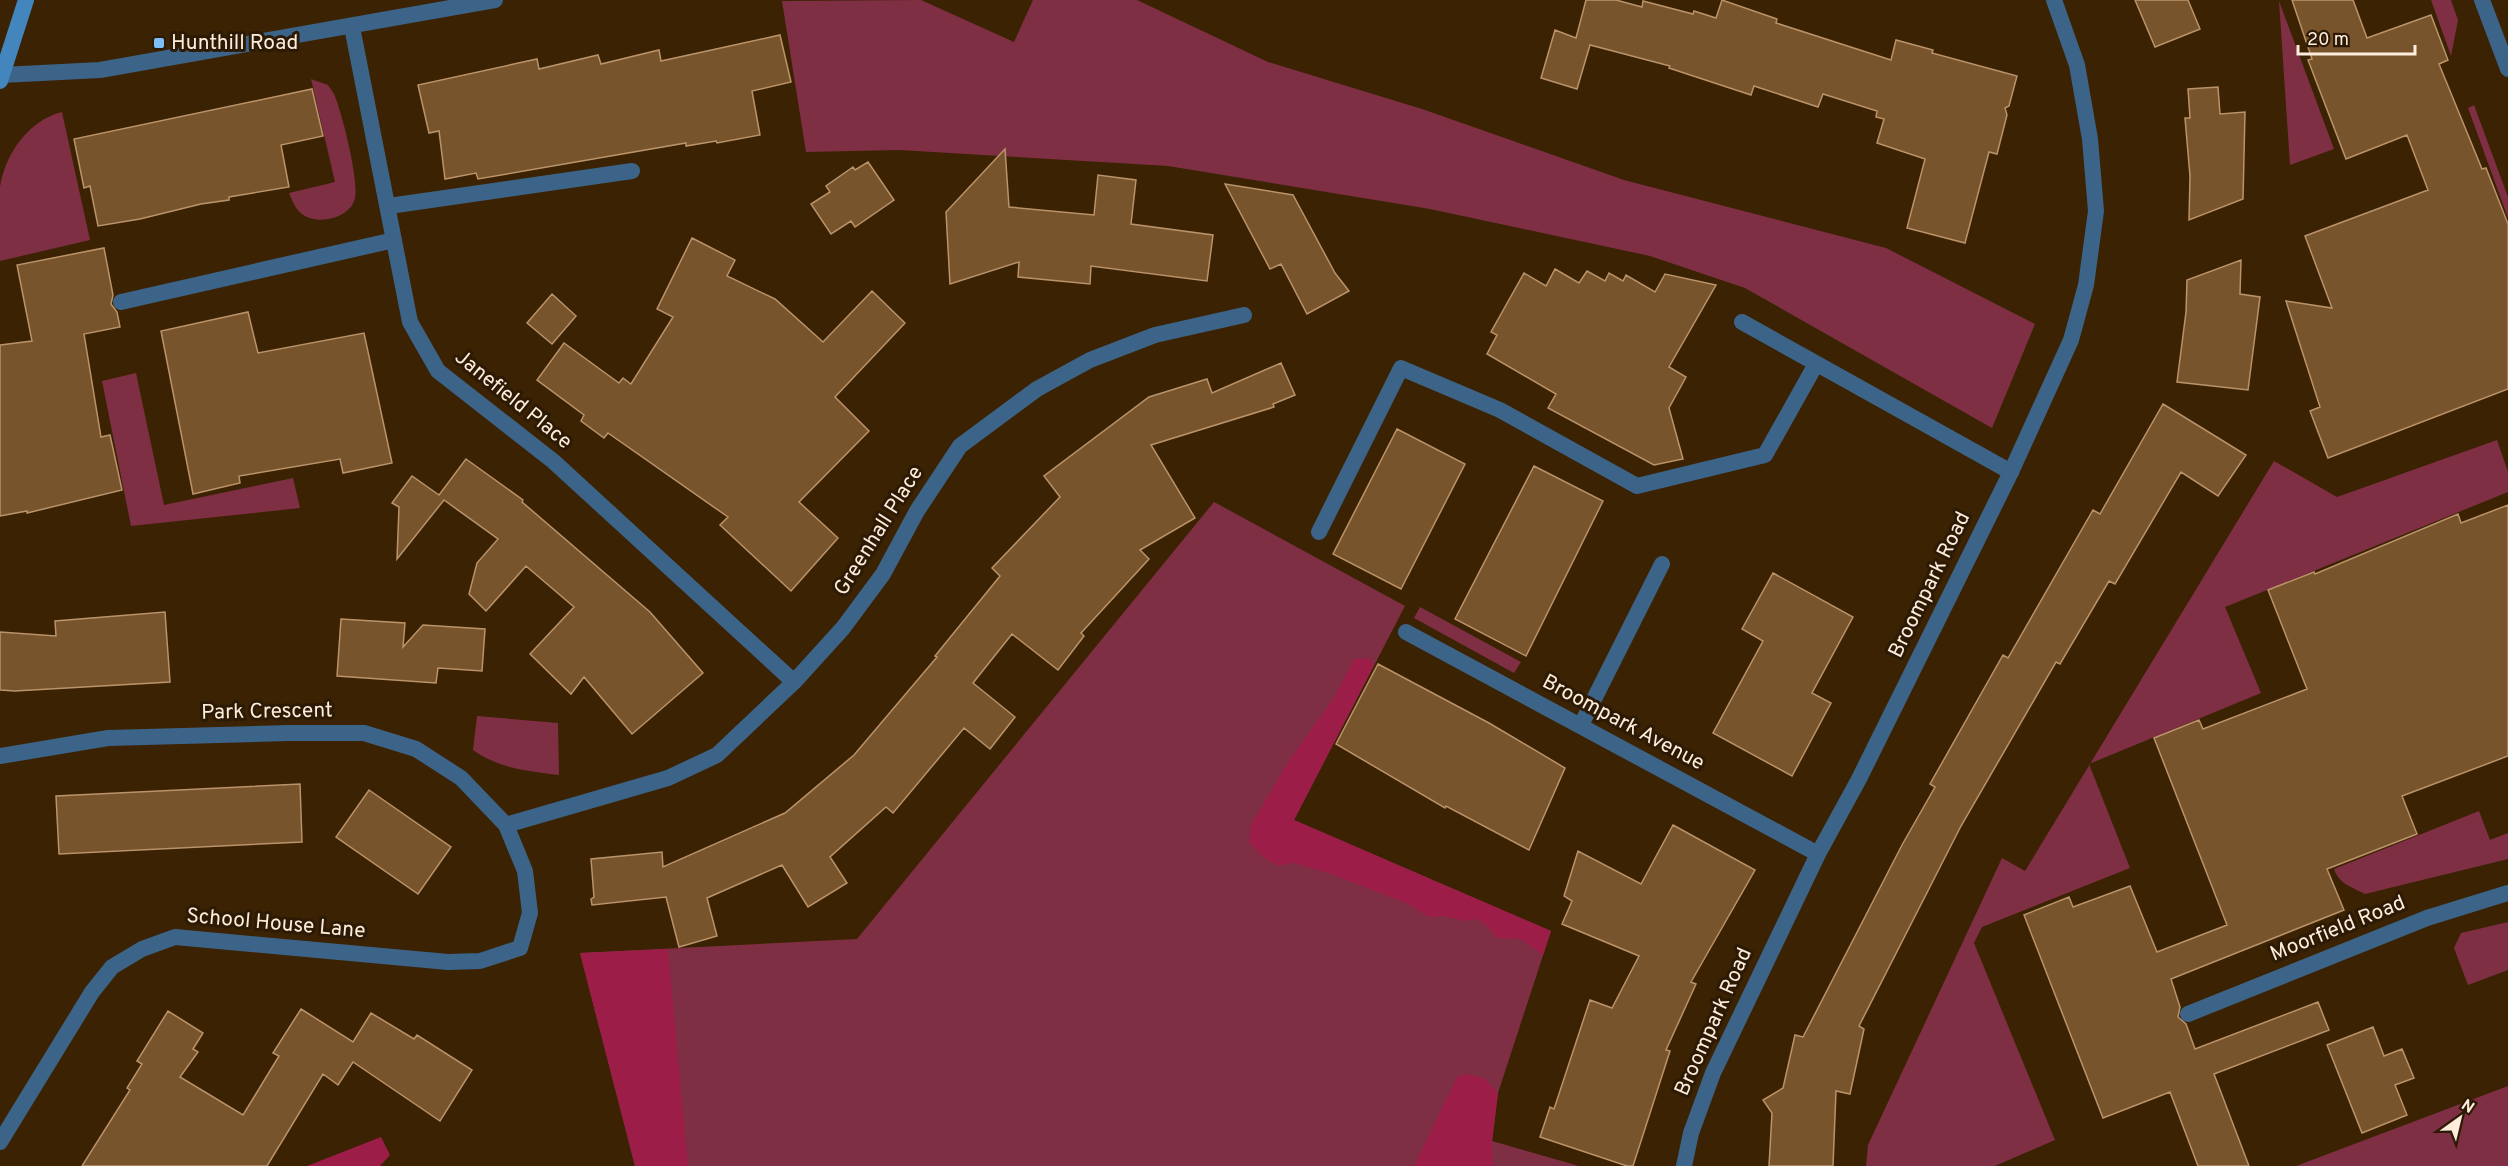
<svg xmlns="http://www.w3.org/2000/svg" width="2508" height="1166" viewBox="0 0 2508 1166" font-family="Overpass,sans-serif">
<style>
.green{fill:#7f2f44}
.forest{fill:#9c1e48}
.building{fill:#78542c;stroke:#ba936a;stroke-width:1.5}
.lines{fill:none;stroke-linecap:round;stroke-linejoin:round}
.service{stroke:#3c6488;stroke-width:16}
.minor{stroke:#3c6488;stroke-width:16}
.tertiary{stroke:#3c6488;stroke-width:16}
.secondary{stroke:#4385bd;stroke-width:16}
.poi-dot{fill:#7dbef9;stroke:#2d1a05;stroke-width:2}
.labels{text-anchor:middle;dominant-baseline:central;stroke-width:6;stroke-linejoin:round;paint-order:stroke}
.poi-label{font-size:21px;fill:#feeddc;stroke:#2d1a05;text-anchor:start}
.street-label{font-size:21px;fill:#feeddc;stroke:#2d1a05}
</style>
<rect width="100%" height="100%" fill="#3b2202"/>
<path class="green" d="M921 0 1014 42 1033 0H1137L1268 62 1422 109 1624 180 1886 248 2035 324 1992 428 1745 288 1650 256 1430 209 1168 166 899 150 806 152 782 1Z
M2431 0H2451L2458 20 2451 56Z
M2279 1 2334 149 2290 165Z
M311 79 328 85 334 94C342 112 359 181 355 198 351 217 321 225 305 216 296 211 293 202 289 193L335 182Z
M2474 105 2508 197V218L2468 108Z
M62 112 90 240 0 261C0 239 0 209 0 187 5 154 29 120 62 112Z
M136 373 164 505 293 478 300 508 131 526 102 381Z
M2497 440 2508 472V492L2225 607 2261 693 2089 764 2130 868 1982 927 1974 943 2055 1140 1995 1166H1866L1868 1145 2002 858 2025 871 2274 461 2337 497Z
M1214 502 1405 606 1294 820 1551 931 1498 1093 1492 1141 1579 1166H635L580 953 857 939Z
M1420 607 1521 662 1514 673 1414 618Z
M477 716 558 723 559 775C527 771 500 769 473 750Z
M2479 811 2490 840 2508 833V859L2365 894C2352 887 2339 884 2334 869Z
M2508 922V970L2468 985 2454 948 2461 933Z
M2508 1086V1166H2296Z"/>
<path class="forest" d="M1369 658 1374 665 1294 820 1551 931 1543 955 1521 939 1496 938 1486 925 1477 919 1465 921 1444 916 1429 917 1406 903 1328 873 1294 863 1278 866 1263 857 1249 842 1251 825 1288 762 1335 696 1354 659Z
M668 949 688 1166H635L580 953Z
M1466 1074 1484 1078 1498 1093 1492 1142 1493 1166H1414L1457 1077Z
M381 1137 390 1155 380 1166H307Z"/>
<path class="building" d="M1586 0H1616L1642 7 1643 1 1693 14 1694 11 1716 18 1722 0 1777 19 1776 23 1891 60 1896 40 1933 50 1932 53 2017 76 2009 106 2005 108 2007 115 1997 154 1989 152 1965 243 1907 228 1925 159 1877 143 1884 119 1876 117 1877 111 1823 94 1818 107 1754 86 1751 95 1669 68 1670 66 1590 45 1577 89 1541 78 1555 30 1576 38Z
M2135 0H2188L2200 29 2155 47Z
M2292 0H2353L2367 38 2431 15 2448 60 2439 64 2482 169 2486 168 2508 224V389L2328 458 2310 411 2320 407 2286 301 2332 308 2305 236 2428 190 2407 135 2346 159 2308 60 2312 59Z
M780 35 791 82 752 91 760 135 717 143 716 141 686 146V143L478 179 476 173 445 179 439 131 429 133 418 85 537 59 539 69 598 55 601 64 659 50 661 61Z
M2218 87 2220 114 2245 112 2243 199 2189 220 2190 176 2185 118H2190L2188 89Z
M312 89 323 136 281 145 289 187 229 197V200L201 204 140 219 98 226 90 186 84 188 74 139Z
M1005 149 1009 207 1094 215 1098 175 1136 180 1131 224 1213 235 1207 281 1091 266 1090 284 1018 277 1019 262 950 284 946 212Z
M868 162 894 200 855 227 851 221 831 234 811 204 830 192 826 186 853 167 855 170Z
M1225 184 1293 195 1335 273 1349 291 1307 314 1281 264 1270 269Z
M692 238 735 260 727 276 775 299 823 342 872 291 905 323 835 397 869 431 799 502 838 538 791 591 720 525 728 517 608 433 604 438 581 421 584 415 537 380 564 343 619 383 623 378 631 384 673 317 657 309Z
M104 248 113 295 111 304 117 312 120 327 84 334 101 437 110 435 122 490 27 513V511L0 516V345L32 341 17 265Z
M2241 260 2240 294 2260 297 2248 390 2177 382 2186 312 2187 280Z
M1555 269 1579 283 1587 271 1605 281 1609 273 1623 281 1626 275 1655 292 1665 274 1716 285 1669 367 1686 377 1669 408 1683 459 1654 465 1548 408 1556 394 1487 354 1497 335 1491 332 1524 273 1546 286Z
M552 294 576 316 552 344 527 323Z
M248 312 258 353 364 333 392 463 343 473 340 459 239 476 240 483 193 494 161 331Z
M1281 363 1295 395 1273 404 1274 407 1151 445 1195 518 1140 550 1149 559 1081 633 1084 636 1058 670 1012 634 973 683 1015 717 990 749 964 728 893 813 886 807 830 857 847 883 808 907 782 865 707 898 717 936 679 947 666 897 592 905 591 899 594 897 591 859 662 852 663 867 785 813 854 755 937 657 935 656 1000 576 992 568 1060 497 1044 476 1149 397 1207 379 1212 393Z
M2163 404 2246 455 2218 496 2181 472 2115 584 2109 581 2060 664 2056 662 1961 826 1859 1026 1864 1029 1850 1094 1836 1091 1833 1166H1769L1772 1113 1763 1100 1783 1088 1795 1035 1803 1037 1902 845 1935 787 1930 784 2003 655 2008 658 2093 510 2100 514Z
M1397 429 1465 464 1401 589 1333 554Z
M466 459 523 500 522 502 650 612 703 673 632 734 584 677 571 694 530 654 574 607 526 566 486 611 469 594 477 563 498 539 444 500 397 559 399 507 392 503 412 476 439 495Z
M1534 466 1603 501 1526 656 1455 619Z
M2508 505V756L2402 796 2417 834 2327 869 2344 910 2171 979 2180 1007 2178 1017 2186 1024 2195 1049 2318 1002 2329 1030 2214 1074 2249 1166H2198L2170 1092 2103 1118 2024 915 2069 897 2073 907 2130 886 2157 952 2227 925 2154 738 2199 720 2203 729 2307 689 2268 590 2314 572 2315 574 2458 514 2461 523Z
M1773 573 1853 617 1812 693 1831 703 1792 776 1713 733 1763 641 1742 629Z
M165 612 170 682 15 691 0 690V632L56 636 55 621Z
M341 619 405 623 403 647 423 625 485 629 482 671 438 668 436 683 337 676Z
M1378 664 1489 723 1565 768 1529 850 1446 806 1445 808 1336 744Z
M300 784 302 842 59 854 56 796Z
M369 790 451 847 418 894 336 837Z
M1673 825 1755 870 1691 982 1696 984 1666 1050 1670 1051 1633 1166H1627L1540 1137 1550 1107 1554 1109 1590 1000 1612 1008 1639 956 1562 924 1572 901 1564 896 1578 851 1641 884Z
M301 1009 353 1042 371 1013 414 1039 417 1035 472 1070 440 1121 353 1062 338 1085 323 1074 267 1166H82L130 1090 127 1088 142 1064 137 1061 168 1011 203 1033 193 1049 198 1052 180 1077 243 1115 279 1056 273 1053Z
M2373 1027 2384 1056 2402 1049 2414 1078 2395 1085 2407 1115 2362 1133 2327 1045Z"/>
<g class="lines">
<path class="service" d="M1742 322 2011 472
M1319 532 1401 368 1500 410 1637 486 1765 455 1816 364
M1581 725 1662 564"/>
<path class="minor" d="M2482 0 2508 69
M352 27 410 322 438 371 553 461 794 682
M389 206 632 171
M121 302 394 240
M1406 632 1818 854
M0 756 108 738 288 733H364L416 749 461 778 506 825 525 871 530 913 520 948 480 961 448 962 175 937 142 949 112 967 92 992 0 1142
M506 825 668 778 717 755 794 682 843 628 883 574 917 511 960 446 1037 389 1090 360 1155 335 1244 315
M2188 1014 2427 918 2508 893
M1684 1166 1691 1133 1713 1073 1818 854 1859 779 2011 472 2071 340 2086 285 2096 211 2090 139 2077 65 2054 0"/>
<path class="tertiary" d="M2 75 100 70 495 0"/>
<path class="secondary" d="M0 81 26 0"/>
</g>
<rect class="poi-dot" x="153" y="37" width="12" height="12" rx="3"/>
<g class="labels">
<g class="poi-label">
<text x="171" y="43">Hunthill Road</text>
</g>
<g class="street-label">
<text transform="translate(513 400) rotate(39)">Janefield Place</text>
<text transform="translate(879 531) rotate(-58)">Greenhall Place</text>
<text transform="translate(1930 585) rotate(-64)">Broompark Road</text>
<text transform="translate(267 712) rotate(-1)">Park Crescent</text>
<text transform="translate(1623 723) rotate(28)">Broompark Avenue</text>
<text transform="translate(276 924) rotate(5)">School House Lane</text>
<text transform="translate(2338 929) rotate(-22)">Moorfield Road</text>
<text transform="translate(1714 1022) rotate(-66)">Broompark Road</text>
</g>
</g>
<g transform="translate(2460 1118) rotate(34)" stroke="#2d1a05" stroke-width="4.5" paint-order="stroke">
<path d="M0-4.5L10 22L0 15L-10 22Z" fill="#feeddc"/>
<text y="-9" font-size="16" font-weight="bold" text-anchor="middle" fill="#feeddc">N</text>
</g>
<path d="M2298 45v9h117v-9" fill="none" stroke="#feeddc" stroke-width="3"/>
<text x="2307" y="45" font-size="18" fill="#feeddc" stroke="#2d1a05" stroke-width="4.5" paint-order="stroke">20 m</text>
</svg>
